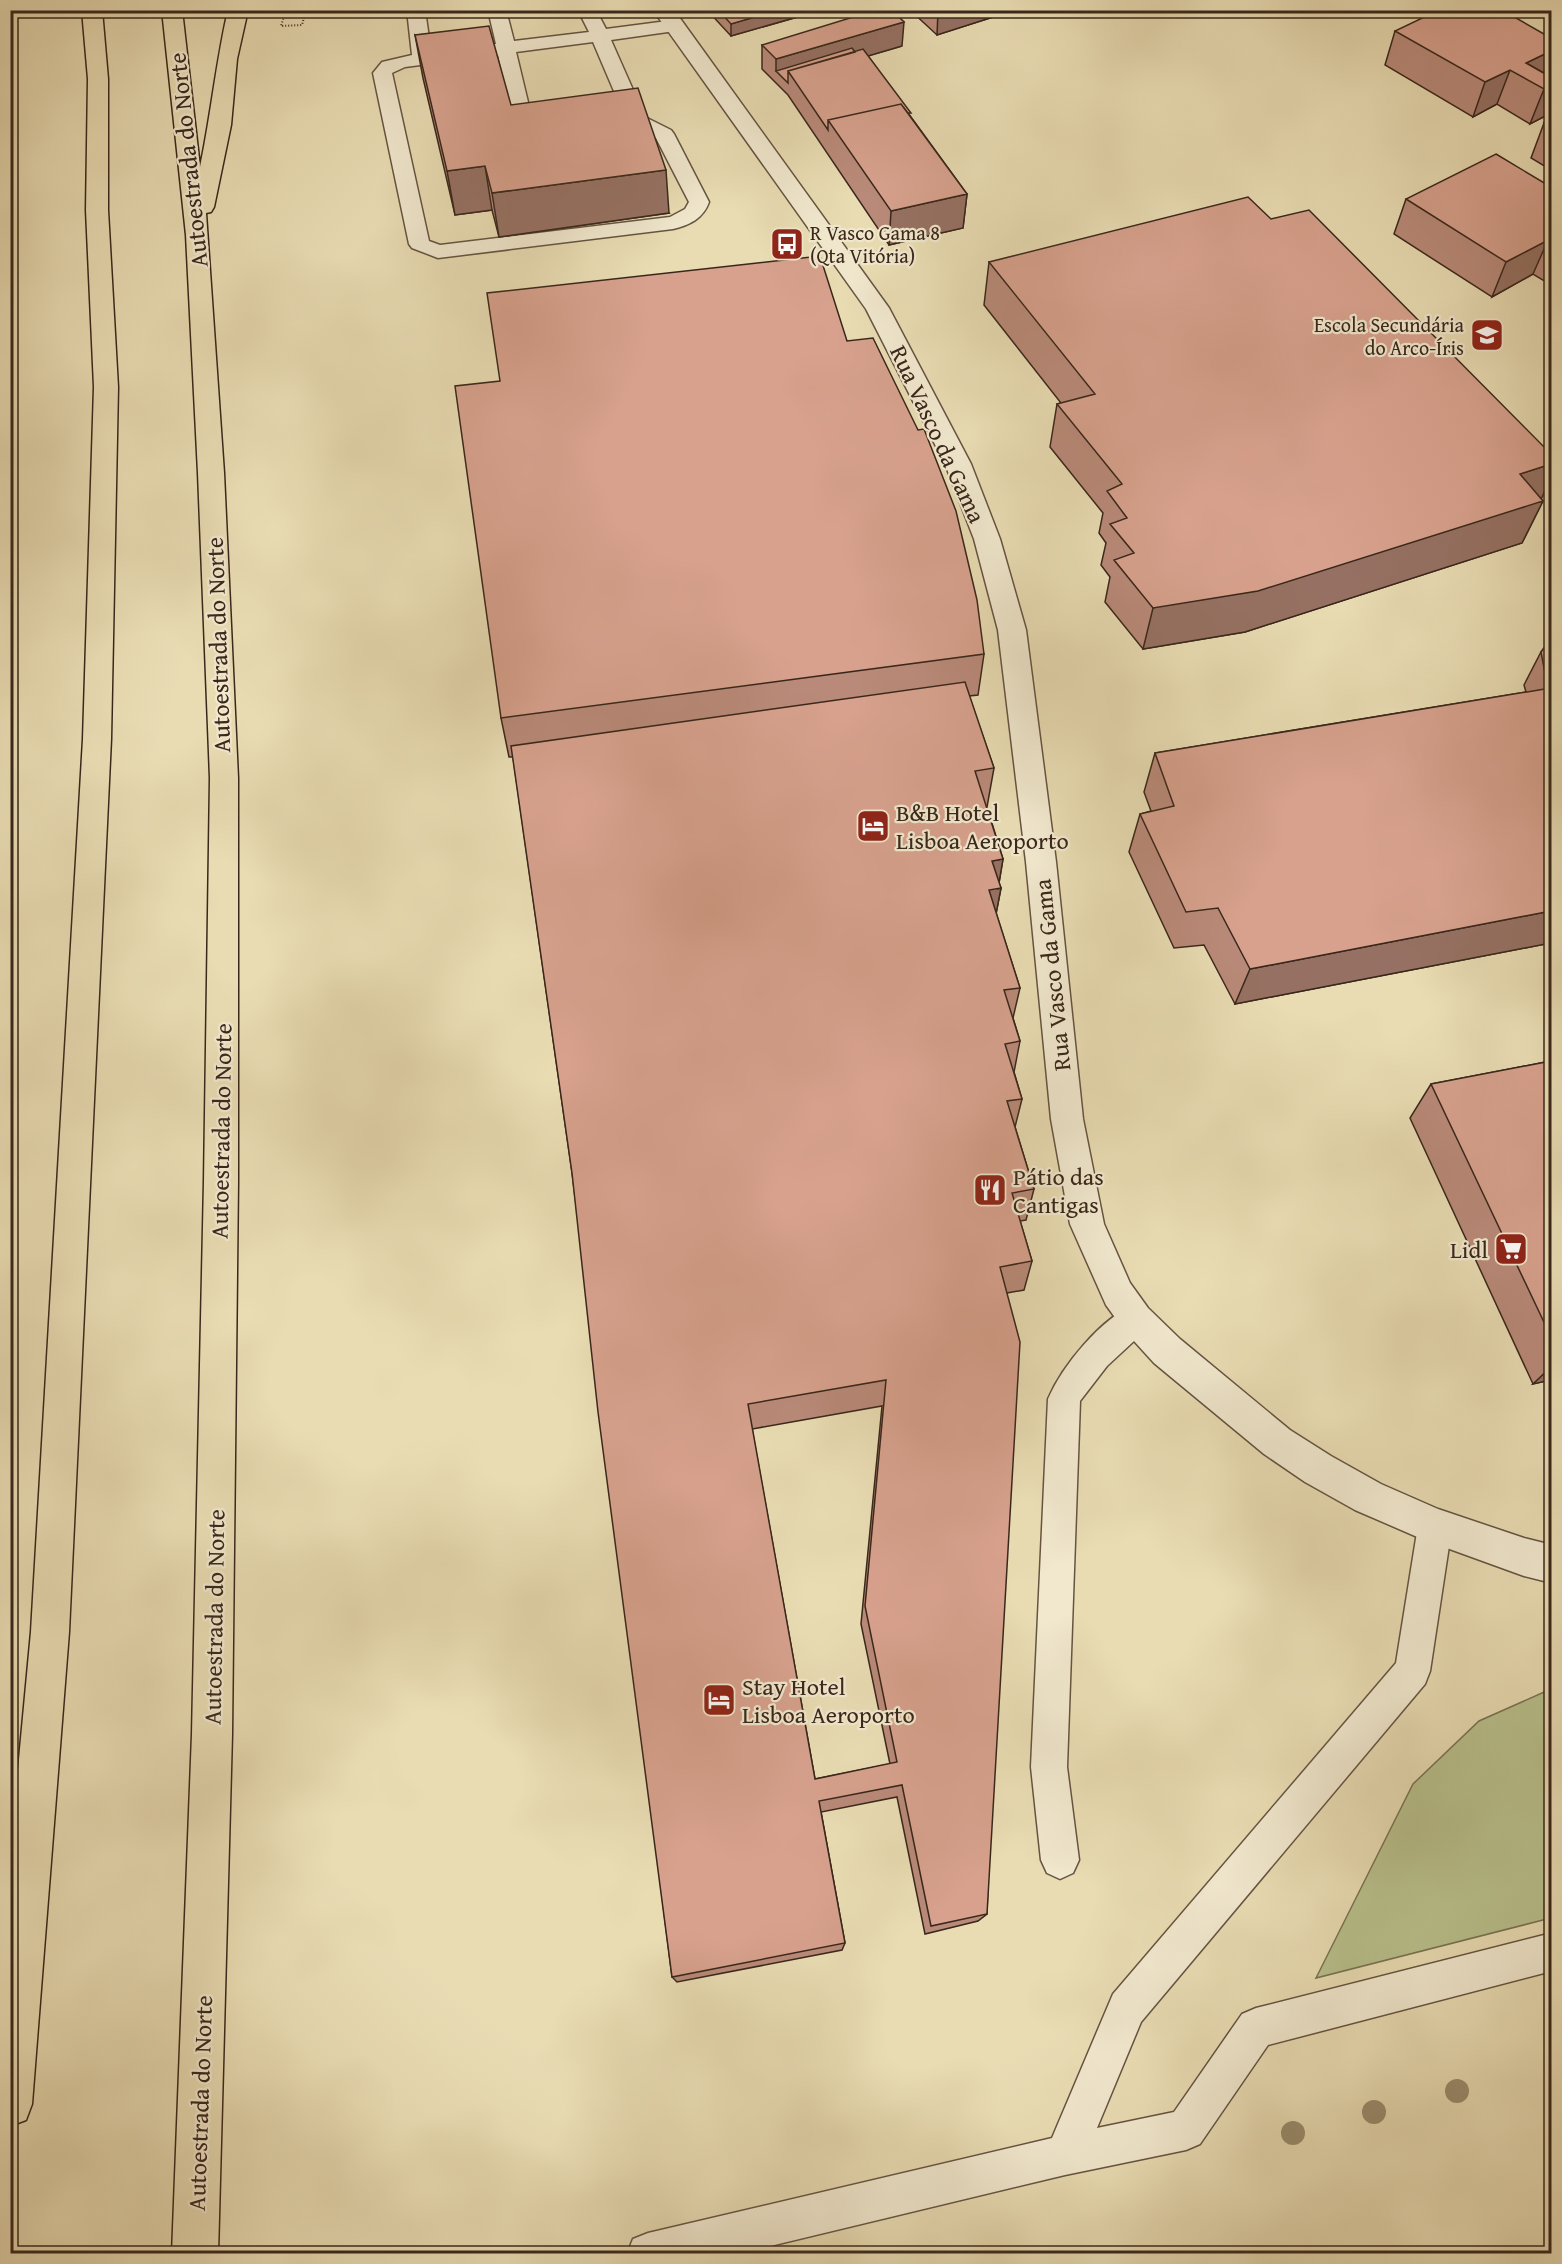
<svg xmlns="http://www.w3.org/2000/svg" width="1562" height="2264" viewBox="0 0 1562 2264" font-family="'Gentium Book Plus',serif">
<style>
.green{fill:#b8c08c;stroke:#787454;stroke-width:1.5}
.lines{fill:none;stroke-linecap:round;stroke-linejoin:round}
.service-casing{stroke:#655441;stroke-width:3}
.tertiary-casing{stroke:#655441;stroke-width:3}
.motorway-casing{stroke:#39271b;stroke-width:3}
.path{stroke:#39271b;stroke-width:2;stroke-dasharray:1 2;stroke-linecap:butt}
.service{fill:#f1e8ce;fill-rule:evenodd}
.tertiary{fill:#f1e8ce;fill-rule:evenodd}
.motorway{fill:#e9dcb3;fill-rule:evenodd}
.tree{fill:#9a8d6f}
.wall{fill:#b98a79;stroke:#39271b;stroke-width:1.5;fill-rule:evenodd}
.shaded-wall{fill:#967163;stroke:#39271b;stroke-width:1.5}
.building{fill:#d7a18d;stroke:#39271b;stroke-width:1.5;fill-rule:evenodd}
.labels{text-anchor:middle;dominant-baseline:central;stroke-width:4.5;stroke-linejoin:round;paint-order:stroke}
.far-poi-label{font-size:20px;fill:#39271b;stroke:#f1e8ce;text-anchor:start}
.street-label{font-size:24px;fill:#39271b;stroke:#f1e8ce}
.poi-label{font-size:24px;fill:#39271b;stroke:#f1e8ce;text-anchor:start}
</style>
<rect width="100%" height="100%" fill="#e9dcb3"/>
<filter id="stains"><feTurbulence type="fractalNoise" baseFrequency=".00333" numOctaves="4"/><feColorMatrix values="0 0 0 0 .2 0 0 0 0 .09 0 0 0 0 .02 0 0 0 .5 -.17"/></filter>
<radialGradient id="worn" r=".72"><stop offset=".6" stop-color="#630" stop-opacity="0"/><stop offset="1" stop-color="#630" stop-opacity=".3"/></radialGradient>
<path class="green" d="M1551 1689V1918L1316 1978 1413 1784 1479 1721Z"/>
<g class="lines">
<g class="service-casing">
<path id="service" d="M407 10H425L431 52 496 44 488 10H506L514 41 589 32 578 10H596L606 29 675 20 682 22 684 26 682 30 611 40 645 117 671 130 674 134 709 202C703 219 689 225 673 229L438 258 412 248 409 244 373 73 382 62 412 55ZM593 42 625 117 604 120 601 124 604 128 611 130 634 127 656 138 689 202 685 209 670 217 440 245 429 241 392 73 405 67 498 55 514 125C521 135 535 139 547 136L550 132 547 128 533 123 516 52Z
M1136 1304 1147 1309 1152 1319 1147 1329 1107 1366 1080 1401 1067 1767 1079 1860 1073 1873 1060 1879 1047 1873 1041 1860 1031 1767 1048 1399C1062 1366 1102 1317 1136 1304Z
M1435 1509 1447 1514 1452 1526 1430 1671 1425 1684 1141 2022 1097 2128 1174 2112 1242 2014 1256 2008 1552 1933V1971L1268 2045 1200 2144 1186 2150 1065 2175 737 2254H627L633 2239 648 2233 1052 2138 1113 1994 1396 1663 1418 1526 1423 1514Z"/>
</g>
<g class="tertiary-casing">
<path id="tertiary" d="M653 10H674L889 308 971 464 1000 539 1026 630 1056 862 1083 1119 1104 1224 1130 1283 1148 1308 1180 1339 1290 1430 1331 1456 1381 1484 1438 1509 1524 1538 1552 1545V1583L1524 1576 1422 1539 1355 1510 1305 1482 1264 1454 1154 1363 1124 1330 1106 1305 1070 1224 1051 1119 1026 862 998 630 974 539 945 464 866 309Z"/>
</g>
<g class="motorway-casing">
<path id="motorway" d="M82 10H102L108 79V210L118 387 111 739 69 1632 32 2104 26 2120 10 2126V1855L31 1632 83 739 94 387 86 210 88 79Z
M162 10H182L200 167C211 115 216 62 228 10H248L237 59 231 125 214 207 211 212 206 213 224 473 238 778V1181L232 1734 218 2254H172L192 1734 204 1181 210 778 198 473 186 235Z"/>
</g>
<path class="path" d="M286 10 281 26 302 25 306 10"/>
<use href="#service" class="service"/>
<use href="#tertiary" class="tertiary"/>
<use href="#motorway" class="motorway"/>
</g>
<g class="tree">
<circle cx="1457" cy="2091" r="12"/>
<circle cx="1374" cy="2112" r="12"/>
<circle cx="1293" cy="2133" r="12"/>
</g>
<path class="wall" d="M707 10H822L731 36Z
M910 10H1015L937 35Z
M1395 31 1551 38V113L1530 124 1497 104 1473 117 1385 65Z
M415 35 511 105 669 213 499 237 492 210 455 215 423 78Z
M762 45 902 46 868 56 911 117 967 194 963 228 889 245 788 95 762 69Z
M1551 120V170L1531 158 1544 123Z
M1551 187V285L1533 274 1492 297 1394 234 1406 199Z
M989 262 1541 499 1543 501 1522 543 1245 632 1143 649 1105 602 1110 577 1101 565 1106 543 1099 533 1103 513 1050 447 1057 404 1061 403 984 305Z
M847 341 984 654 978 695 969 696 994 768 987 807 1003 859 999 883 1001 888 996 913 1020 988 1013 1018 1020 1041 1014 1072 1022 1099 1015 1127 1034 1189 1026 1220 1020 1221 1032 1261 1024 1290 1007 1293 987 1914 978 1921 925 1934 897 1797 821 1812 845 1943 842 1950 677 1982 672 1977 572 1173 513 757H509L501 718 500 381ZM882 1406 861 1624 890 1764 815 1779 752 1429Z
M1551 639V943L1235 1004 1204 945 1174 948 1129 852 1140 814 1151 811 1144 792 1155 753 1526 692 1524 685 1541 652Z
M1551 1061V1380L1533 1384 1410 1118 1431 1084Z"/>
<path class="shaded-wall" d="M765 10H822L731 36V24L765 14Z
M942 10H1015L937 35 938 11Z
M904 22 902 46 793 78 788 71H776V59Z
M1551 51V77L1526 63Z
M1510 70 1497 104 1473 117 1485 82Z
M1551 85V113L1530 124 1544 89Z
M485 166 492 210 455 215 447 171Z
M666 170 669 213 499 237 492 193Z
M967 194 963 228 889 245 891 211Z
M1548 240 1533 274 1492 297 1506 262Z
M1551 464V477L1540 502 1543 501 1522 543 1245 632 1143 649 1153 608 1520 474Z
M1003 859 998 889 1001 888 994 925 983 927 992 861Z
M1551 911V943L1235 1004 1250 969Z
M1551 1367V1380L1533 1384Z"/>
<path class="building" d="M718 10H761L765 14 731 24Z
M876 10H892L904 22 776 59 762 45Z
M1439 10H1502L1551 38V51L1526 63 1545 74 1551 71V85L1544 89 1510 70 1485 82 1395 31Z
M489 26 511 105 638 88 666 170 492 193 485 166 447 171 415 35Z
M852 48 855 52 788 71V83L776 71Z
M863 49 911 113H908L901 104 828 120V130L788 71Z
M901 104 967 194 891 211 828 120Z
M1551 120V128L1544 123Z
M1496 154 1551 187V242L1548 240 1506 262 1406 199Z
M1248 197 1271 219 1309 210 1551 454V464L1520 474 1543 501 1258 591 1153 608 1114 560 1134 553 1110 524 1127 518 1107 491 1122 484 1057 404 1095 394 989 262Z
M820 256 847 341 873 338 918 430 924 429 956 511 977 600 984 654 501 718 455 386 500 381 487 293Z
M1551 639V688L1548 689 1541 652Z
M965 682 994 768 975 771 1003 859 992 861 1001 888 989 890 1020 988 1004 990 1020 1041 1005 1044 1022 1099 1007 1101 1034 1189 1012 1193 1032 1261 1000 1267 1020 1342 987 1914 931 1926 902 1785 819 1801 845 1943 672 1977 598 1412 572 1173 511 746ZM886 1380 865 1606 897 1762 815 1779 748 1404Z
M1551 688V911L1250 969 1218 908 1186 912 1140 814 1174 806 1155 753Z
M1551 1061V1337L1431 1084Z"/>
<defs>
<g id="bus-square" transform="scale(1.725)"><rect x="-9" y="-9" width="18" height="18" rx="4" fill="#8f2418" stroke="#f1e8ce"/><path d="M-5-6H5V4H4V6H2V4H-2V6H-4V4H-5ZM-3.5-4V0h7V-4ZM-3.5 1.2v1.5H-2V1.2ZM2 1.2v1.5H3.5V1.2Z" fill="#fff"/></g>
<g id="school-square" transform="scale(1.725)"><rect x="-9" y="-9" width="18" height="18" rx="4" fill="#8f2418" stroke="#f1e8ce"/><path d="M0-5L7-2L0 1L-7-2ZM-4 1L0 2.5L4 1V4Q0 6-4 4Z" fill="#fff"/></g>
<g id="hotel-square" transform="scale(1.725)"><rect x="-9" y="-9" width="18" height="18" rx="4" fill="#8f2418" stroke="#f1e8ce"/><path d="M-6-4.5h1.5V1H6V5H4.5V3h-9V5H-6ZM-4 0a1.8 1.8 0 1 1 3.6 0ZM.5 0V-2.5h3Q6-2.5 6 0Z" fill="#fff"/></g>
<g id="restaurant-square" transform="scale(1.725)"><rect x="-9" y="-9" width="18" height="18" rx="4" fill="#8f2418" stroke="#f1e8ce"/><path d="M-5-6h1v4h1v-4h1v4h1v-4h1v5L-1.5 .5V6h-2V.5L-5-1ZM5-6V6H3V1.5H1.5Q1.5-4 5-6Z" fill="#fff"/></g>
<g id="supermarket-square" transform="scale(1.725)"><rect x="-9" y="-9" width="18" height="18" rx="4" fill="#8f2418" stroke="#f1e8ce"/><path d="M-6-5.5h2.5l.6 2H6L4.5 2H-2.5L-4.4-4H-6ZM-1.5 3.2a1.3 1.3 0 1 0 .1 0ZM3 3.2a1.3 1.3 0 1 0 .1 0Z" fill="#fff"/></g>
</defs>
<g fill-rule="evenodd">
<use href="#bus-square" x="787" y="244"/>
<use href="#school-square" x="1487" y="335"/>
<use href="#hotel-square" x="873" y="826"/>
<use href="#restaurant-square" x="990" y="1190"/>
<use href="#supermarket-square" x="1511" y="1249"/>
<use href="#hotel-square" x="719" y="1700"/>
</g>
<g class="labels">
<g class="far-poi-label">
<text x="810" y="232">R Vasco Gama 8<tspan x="810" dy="23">(Qta Vitória)</tspan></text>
<text x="1464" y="324" text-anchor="end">Escola Secundária<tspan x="1464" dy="23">do Arco-Íris</tspan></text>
</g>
<g class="street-label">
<text transform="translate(188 160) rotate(-96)">Autoestrada do Norte</text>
<text transform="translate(938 434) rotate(65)">Rua Vasco da Gama</text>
<text transform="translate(218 645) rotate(-92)">Autoestrada do Norte</text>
<text transform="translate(1052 975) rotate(-96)">Rua Vasco da Gama</text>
<text transform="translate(221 1131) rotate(-89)">Autoestrada do Norte</text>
<text transform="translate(214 1617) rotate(-89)">Autoestrada do Norte</text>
<text transform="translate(200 2103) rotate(-88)">Autoestrada do Norte</text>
</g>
<g class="poi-label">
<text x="896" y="812">B&amp;B Hotel<tspan x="896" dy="28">Lisboa Aeroporto</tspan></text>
<text x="1013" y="1176">Pátio das<tspan x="1013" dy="28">Cantigas</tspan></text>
<text x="1488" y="1249" text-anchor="end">Lidl</text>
<text x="742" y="1686">Stay Hotel<tspan x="742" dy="28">Lisboa Aeroporto</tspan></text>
</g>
</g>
<rect width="1562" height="2264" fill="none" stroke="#e9dcb3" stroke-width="36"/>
<rect x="12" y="12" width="1538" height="2240" fill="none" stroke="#39271b" stroke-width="3"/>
<rect x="18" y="18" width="1526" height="2228" fill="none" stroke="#39271b" stroke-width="1.5"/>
<rect width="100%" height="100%" filter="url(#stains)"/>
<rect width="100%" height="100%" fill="url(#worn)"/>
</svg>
